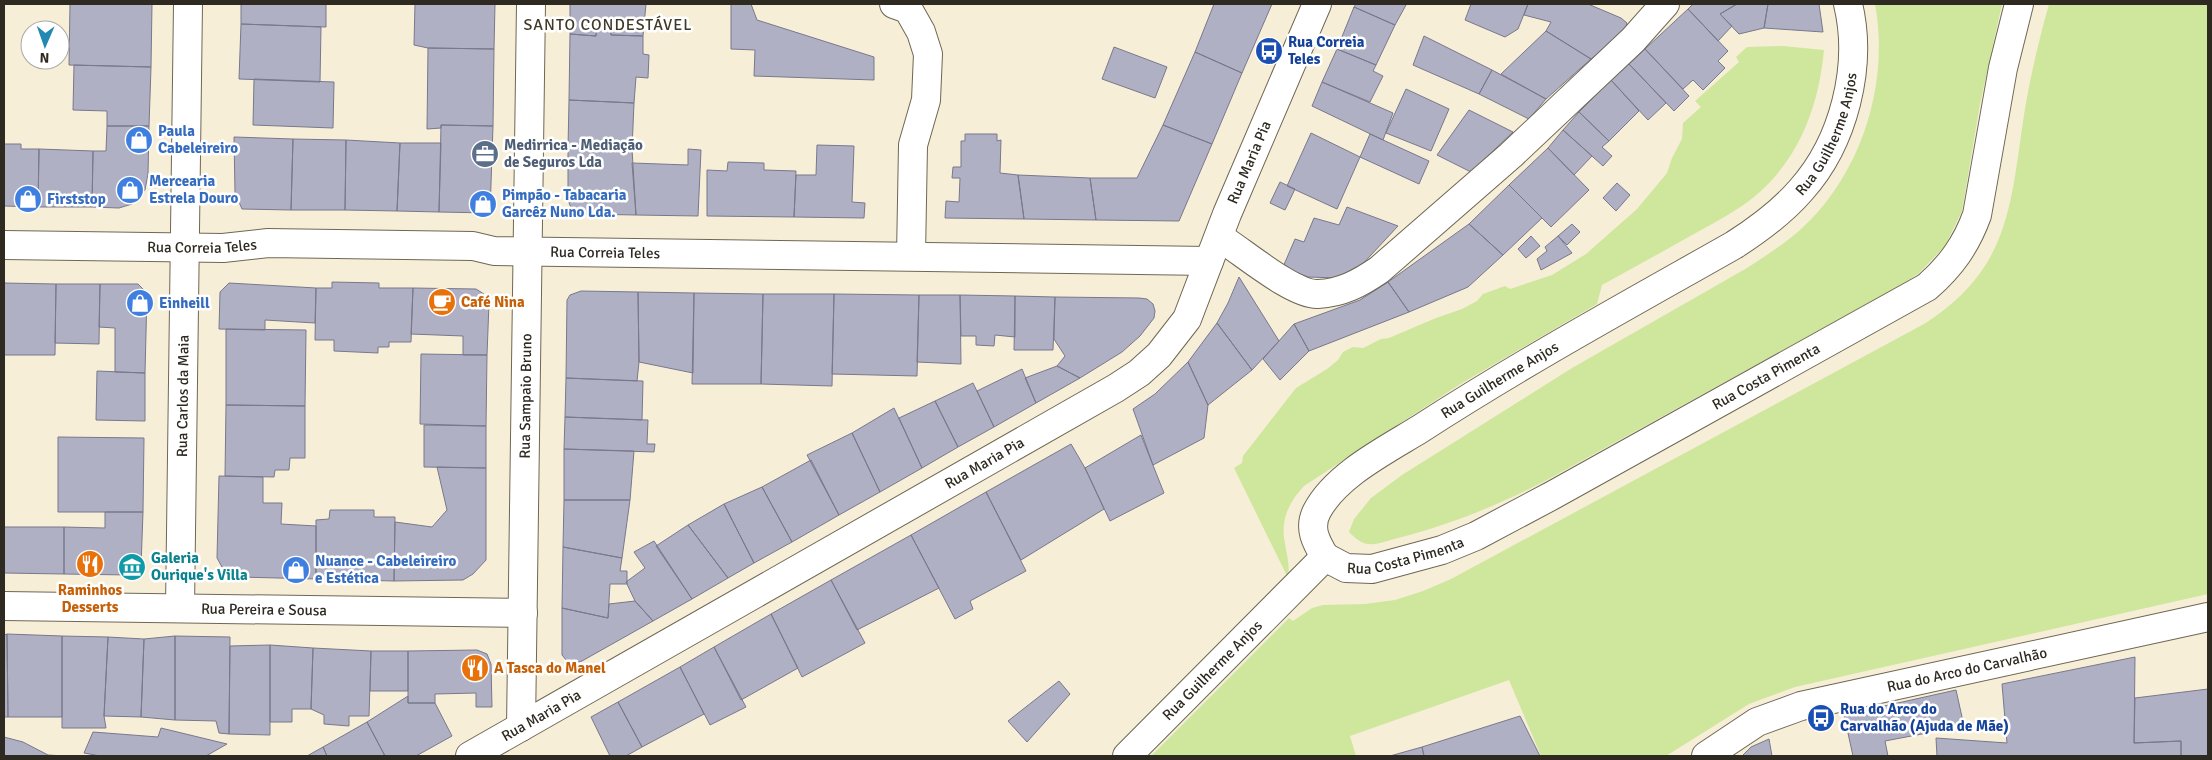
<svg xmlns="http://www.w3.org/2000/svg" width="2212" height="760" viewBox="0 0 2212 760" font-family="Signika,sans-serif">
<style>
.green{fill:#cee79d}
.building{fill:#b0b0c5;stroke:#79788c}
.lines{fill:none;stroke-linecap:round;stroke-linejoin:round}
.minor-casing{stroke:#6f6754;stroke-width:30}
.minor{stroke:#fff;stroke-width:28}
.labels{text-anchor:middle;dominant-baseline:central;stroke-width:5;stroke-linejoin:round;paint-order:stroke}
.transit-label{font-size:15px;font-weight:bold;fill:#164399;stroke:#fff;text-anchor:start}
.shop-label{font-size:15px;font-weight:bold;fill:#366cbe;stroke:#fff;text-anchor:start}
.street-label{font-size:15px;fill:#2e2a22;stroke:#fff}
.service-label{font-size:15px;font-weight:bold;fill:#4e5e75;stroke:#fff;text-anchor:start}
.food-label{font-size:15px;font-weight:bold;fill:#c56008;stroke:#fff;text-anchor:start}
.culture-label{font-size:15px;font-weight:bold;fill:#0d838f;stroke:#fff;text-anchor:start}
.neighbourhood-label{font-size:16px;letter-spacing:1px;fill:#403927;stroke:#fff}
</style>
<rect width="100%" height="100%" fill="#f7eed8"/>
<path class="green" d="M1875 4H2002L1980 104 1962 211 1945 246 1918 274 1901 285 1545 481C1498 505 1450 525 1398 538 1389 540 1378 545 1368 544 1360 543 1354 537 1349 532L1354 519 1371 498 1402 475 1572 368 1747 268C1765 256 1783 245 1800 230 1861 175 1890 84 1875 4Z
M2049 4H2208V594L1795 687 1749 704 1666 756H1541L1509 680 1350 736 1356 756H1151L1289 618 1293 621 1312 608 1323 605 1365 604 1395 600 1423 591 1451 579 1924 324C2010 269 2010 207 2024 115 2030 77 2039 40 2049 4Z
M1783 46 1824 50C1818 113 1795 169 1742 206 1724 218 1704 228 1685 239 1658 254 1630 270 1602 285L1597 304 1462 383 1304 486C1289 502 1280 520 1285 543 1287 557 1290 564 1288 578L1234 468 1242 463 1243 456 1296 388 1327 369 1338 360 1343 352 1353 347 1363 348 1381 339 1389 338 1436 318 1462 309 1477 301 1483 294 1505 286 1510 289 1552 275 1586 254 1637 209 1667 173 1672 158 1682 139 1683 123 1701 107 1695 101 1739 62 1736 57 1747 47Z"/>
<path class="building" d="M70 4H152L151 67 69 65Z
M241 4H326V27L241 24Z
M415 4H495L494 49 428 48 414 45Z
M570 4H646L643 36 611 35 610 20H597L596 36 570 34Z
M731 4H751L757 20 874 57V80L754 76 755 50 731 49Z
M1214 4H1272L1242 73 1195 52Z
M1356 4H1404L1406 5 1395 25 1354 7Z
M1471 4H1528L1518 29 1505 37 1465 20Z
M1528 4H1588L1621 18 1627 23 1624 33 1591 59 1546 31 1551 22 1524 15Z
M1693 4H1737L1720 14 1732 26 1718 41 1688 9Z
M1737 4H1768L1764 28 1739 34 1720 14Z
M1768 4H1819L1823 32 1764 28Z
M1354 7 1395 25 1376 65 1337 49Z
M1688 9 1728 51 1718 61 1725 68 1703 90 1693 80 1683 89 1645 49Z
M597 20H610L611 35 643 36V54L649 55 648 78 636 77 634 103 569 100 570 34 596 36Z
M241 24 321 27 320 82 239 79Z
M1546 31 1591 59 1546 99 1501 74Z
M1424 36 1492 70 1479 94 1413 65Z
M1271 38 1278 41 1268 65 1261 62Z
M1114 47 1167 67 1155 98 1102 79Z
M428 48 494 49 493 126 441 125V128L427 129Z
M1337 49 1376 65 1373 71 1383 76 1370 102 1322 82Z
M1645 49 1689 96 1674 111 1629 64Z
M1195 52 1242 73 1212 144 1163 125Z
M1629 64 1666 103 1648 120 1611 80Z
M74 65 151 67 149 126H107V111L73 110Z
M1492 70 1546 99 1529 119 1479 94Z
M254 79 334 82 333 128 253 125Z
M1611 80 1639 111 1609 141 1579 112Z
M1322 82 1393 113 1383 140 1312 106Z
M1406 89 1449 109 1431 151 1386 133Z
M569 100 634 103 632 149 568 148Z
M1469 110 1513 132 1471 172 1437 155Z
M1579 112 1609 141 1602 147 1612 156 1603 166 1563 130Z
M441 125 493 126 490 213 439 212Z
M1163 125 1212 144 1179 221 1096 220 1090 178H1137Z
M107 126H149L148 174 145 190 132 204 119 208 92 207 93 151H106Z
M1563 130 1592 156 1574 175 1548 148Z
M1311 133 1360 157 1337 209 1287 186Z
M965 134H997V141L1001 140 1000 173 1018 175 1024 219 945 218 946 201 959 202 960 178H952L953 167H961V141H965Z
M1370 134 1429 161 1419 184 1360 157Z
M234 137 293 139 291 210 242 209 235 193Z
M293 139 346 140 345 210H291Z
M346 140 400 143 397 211 345 210Z
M400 143H441L439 212 397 211Z
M4 144H21V149H39L38 207 4 206Z
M817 145 854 146 852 202 865 203 864 218 794 217 796 175H816Z
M568 148 632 149 636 215 582 214 571 208 568 200Z
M1548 148 1589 190 1551 227 1509 185Z
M39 149 93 151 92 207H38Z
M688 149 701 150 698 216 636 215 632 163 688 165Z
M728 162 764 163V170L796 171 794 217 707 216V170L727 171Z
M1018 175 1090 178 1096 220 1024 219Z
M1280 182 1295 189 1285 210 1270 203Z
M1617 183 1630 195 1616 211 1603 198Z
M1509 185 1542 218 1503 255 1469 224Z
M1347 207 1398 226 1358 269 1337 278 1308 277 1283 267 1295 239 1304 242 1314 218 1339 225Z
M1469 224 1503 255 1468 287 1409 312 1388 282Z
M1572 224 1580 232 1567 245 1558 236Z
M1531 236 1540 246 1526 258 1518 249Z
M1558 236 1572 253 1541 270 1537 259 1547 251 1545 247Z
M1239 277 1279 341 1252 370 1217 323 1228 303Z
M332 282 379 283V288H413L411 342H389V347H378V353L334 351V340H315L316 288H332Z
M1388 282 1409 312 1309 351 1294 324 1360 300Z
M4 283 56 284 55 355H4Z
M229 283 316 288 315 323 265 320V330L219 329 220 292Z
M56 284H100L99 344 55 343Z
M100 284H138L147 293 145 373 115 372V328L99 327Z
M413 288 476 289 484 294 489 303 487 355H463V336L411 334Z
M581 291 638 292 639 362 637 381 566 378 567 300 570 295Z
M638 292 694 293 693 373 639 362Z
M694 293 763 294 761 384H692Z
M763 294H834L832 386 761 384Z
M834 294 919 295 917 376 832 374Z
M919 295H960L961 364 917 362Z
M960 295 1015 296V337L995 335 994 346 976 345V336H961Z
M1015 296 1055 297 1053 350H1014Z
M1055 297 1139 298 1147 299 1153 304 1155 311 1154 318 1140 336 1122 352 1080 378 1057 366 1065 356 1054 339Z
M1217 323 1252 370 1208 405 1188 362Z
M1294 324 1309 351 1280 380 1263 359Z
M226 329 306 330 305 406 226 405Z
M421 354 487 355 486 426 420 424Z
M1188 362 1208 405 1204 438 1153 465 1133 409 1155 394Z
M1057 366 1080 378 1036 403 1025 378Z
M1022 369 1036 403 994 427 977 391Z
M97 371 145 373V421L96 420Z
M566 378 643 381 642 420 565 417Z
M973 383 994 427 958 447 935 401Z
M935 401 958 447 922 468 899 418Z
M226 405 305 406V458H290L289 470H275L274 477 225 476Z
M894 408 922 468 880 492 852 433Z
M565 417 648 420 647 444H655L654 452 564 449Z
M424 425 486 426V468L424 467Z
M852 433 880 492 839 515 807 455Z
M1141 435 1164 493 1110 521 1085 468Z
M58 437 144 438 143 512H58Z
M1071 444 1085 468 1104 509 1021 560 986 492Z
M564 449 634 451 630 500H564Z
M811 460 839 515 792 542 762 487Z
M437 467 486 468V560L473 574 463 580 394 581 395 522 432 527 447 510Z
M219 476 263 477V503H282L281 524 316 526V579L239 577 230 574 222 567 217 558Z
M762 487 792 542 754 563 724 504Z
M986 492 1026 571 970 601 973 609 955 619 911 535Z
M564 500H630L622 558 563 547Z
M724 504 754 563 728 578 688 525Z
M330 510H374V517H395L394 581 316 579V520L329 519Z
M105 512H143L141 567 130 575 64 574V527L105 528Z
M688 525 728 578 692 599 656 546Z
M4 527H64V574L4 573Z
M911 535 939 588 857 630 831 580Z
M654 541 692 599 653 621 635 601 626 582 645 568 634 552Z
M563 547 622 558 620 571H627V584H610L608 618 562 608Z
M831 580 865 643 802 677 771 614Z
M635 601 653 621 582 661 575 663 567 661 562 655V608L608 618 609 604Z
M771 614 798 668 741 700 714 647Z
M7 634 8 717H4V635Z
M7 634 62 636V717H8Z
M62 636 108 637 104 716 106 728H62Z
M175 636V720L141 717 144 639Z
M175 636 230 637 229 734 219 733 216 721 175 720Z
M108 637 144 639 141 717 104 716Z
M270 645V735L229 734 230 646Z
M270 645 313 648 311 709H292V722H270Z
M714 647 746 707 710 725 680 667Z
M313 648 371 651 369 716H349V726L324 724V715L311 709Z
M477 650 487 654 491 664 492 707H476V693L435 694V703H408V651Z
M371 651H408V691H370Z
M2135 657 2134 743 2181 741V756H1937L1936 738 2007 743 2002 684Z
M680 667 704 714 642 747 618 702Z
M1059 681 1070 694 1027 742 1008 721Z
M2208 689V756H2181V741L2134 743 2135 698Z
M1956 690 1964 726 1885 741 1888 756H1853L1844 715Z
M408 696V703H435L452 736 416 756H385L367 722Z
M618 702 642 747 626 756H610L591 717Z
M1520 716 1540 756H1424L1422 747Z
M367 722 385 756H327L323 747Z
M161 728 227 744 206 756H100L84 753 93 732 158 737Z
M4 737 23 742 48 755 64 756H4Z
M1769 739 1772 756H1742L1751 747Z
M323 747 327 756H307Z
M1422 747 1424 756H1390Z"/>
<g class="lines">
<g class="minor-casing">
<g id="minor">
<path d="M894 4 908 9 921 32 928 54 926 100 913 145 911 256"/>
<path d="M1219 237C1242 251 1293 295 1318 294 1342 293 1360 283 1379 270L1511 155 1633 40 1665 4"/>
<path id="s1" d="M4 245 223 248 268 243 473 246 494 251 1209 261"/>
<path id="s2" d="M1325 557 1346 568 1372 569 1442 550 1476 536 1553 495 1927 287C1951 266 1966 245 1977 215L2003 68 2019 4"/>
<path id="s3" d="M1325 557C1316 542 1308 528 1317 511 1336 475 1386 450 1420 429 1522 363 1628 305 1734 245 1759 229 1782 212 1801 190 1844 142 1863 66 1848 4"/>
<path id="s4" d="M4 606 523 613"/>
<path id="s5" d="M180 608 188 4"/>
<path id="s6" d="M521 727 531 4"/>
<path id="s7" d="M470 756 1116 388 1139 373 1159 355 1187 319 1227 214 1317 4"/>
<path id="s8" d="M1127 756 1325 557"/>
<path id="s9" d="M1706 756 1757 722 1801 706 2208 617"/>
</g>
</g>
<use href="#minor" class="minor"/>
</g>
<defs>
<g id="bus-disc" transform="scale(1.4375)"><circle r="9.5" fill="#1a4fb4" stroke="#fff"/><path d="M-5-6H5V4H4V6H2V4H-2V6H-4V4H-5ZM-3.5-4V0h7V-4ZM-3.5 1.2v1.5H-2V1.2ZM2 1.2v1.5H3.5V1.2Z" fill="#fff"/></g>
<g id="shop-disc" transform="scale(1.4375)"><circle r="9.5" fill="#3f7fe0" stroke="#fff"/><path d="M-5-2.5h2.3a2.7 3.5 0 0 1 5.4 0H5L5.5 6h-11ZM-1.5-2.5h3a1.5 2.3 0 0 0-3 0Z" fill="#fff"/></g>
<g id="office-disc" transform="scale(1.4375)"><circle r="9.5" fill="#5c6f8a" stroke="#fff"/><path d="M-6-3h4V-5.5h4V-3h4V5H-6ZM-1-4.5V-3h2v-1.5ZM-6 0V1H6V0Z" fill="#fff"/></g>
<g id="cafe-disc" transform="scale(1.4375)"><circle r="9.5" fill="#e8710a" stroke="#fff"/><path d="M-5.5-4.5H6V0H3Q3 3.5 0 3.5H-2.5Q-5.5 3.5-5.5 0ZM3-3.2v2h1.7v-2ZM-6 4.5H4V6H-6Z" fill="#fff"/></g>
<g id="restaurant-disc" transform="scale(1.4375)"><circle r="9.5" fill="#e8710a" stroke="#fff"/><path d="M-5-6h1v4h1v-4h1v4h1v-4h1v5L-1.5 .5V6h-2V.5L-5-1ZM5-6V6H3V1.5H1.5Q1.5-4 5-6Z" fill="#fff"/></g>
<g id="museum-disc" transform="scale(1.4375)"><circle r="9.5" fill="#0f9aa8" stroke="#fff"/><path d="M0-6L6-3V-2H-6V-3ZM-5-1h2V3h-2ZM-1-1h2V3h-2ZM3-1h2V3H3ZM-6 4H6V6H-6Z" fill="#fff"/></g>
</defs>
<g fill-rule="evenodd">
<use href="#bus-disc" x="1269" y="51"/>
<use href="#shop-disc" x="139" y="140"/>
<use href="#office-disc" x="485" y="154"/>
<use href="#shop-disc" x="130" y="190"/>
<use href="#shop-disc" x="28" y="199"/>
<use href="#shop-disc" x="483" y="204"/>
<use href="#cafe-disc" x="442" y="302"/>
<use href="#shop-disc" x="140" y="303"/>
<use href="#restaurant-disc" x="90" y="564"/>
<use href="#museum-disc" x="132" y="567"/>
<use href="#shop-disc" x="296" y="570"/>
<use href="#restaurant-disc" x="475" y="668"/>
<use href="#bus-disc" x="1821" y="718"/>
</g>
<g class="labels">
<g class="transit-label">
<text x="1288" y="42">Rua Correia<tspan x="1288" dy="17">Teles</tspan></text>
<text x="1840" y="709">Rua do Arco do<tspan x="1840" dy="17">Carvalhão (Ajuda de Mãe)</tspan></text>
</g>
<g class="shop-label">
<text x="158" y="131">Paula<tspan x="158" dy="17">Cabeleireiro</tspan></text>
<text x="149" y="181">Mercearia<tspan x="149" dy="17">Estrela Douro</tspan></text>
<text x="502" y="195">Pimpão - Tabacaria<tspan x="502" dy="17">Garcêz Nuno Lda.</tspan></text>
<text x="47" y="199">Firststop</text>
<text x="159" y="303">Einheill</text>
<text x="315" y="561">Nuance - Cabeleireiro<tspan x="315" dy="17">e Estética</tspan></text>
</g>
<g class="street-label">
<text stroke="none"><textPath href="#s3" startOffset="696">Rua Guilherme Anjos</textPath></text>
<text stroke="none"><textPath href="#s7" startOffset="1012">Rua Maria Pia</textPath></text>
<text stroke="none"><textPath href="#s1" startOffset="198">Rua Correia Teles</textPath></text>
<text stroke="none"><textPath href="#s1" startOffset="602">Rua Correia Teles</textPath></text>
<text stroke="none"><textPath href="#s2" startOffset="490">Rua Costa Pimenta</textPath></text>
<text stroke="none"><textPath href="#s3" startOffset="276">Rua Guilherme Anjos</textPath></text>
<text stroke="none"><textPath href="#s5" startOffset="212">Rua Carlos da Maia</textPath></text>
<text stroke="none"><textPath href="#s6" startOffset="331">Rua Sampaio Bruno</textPath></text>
<text stroke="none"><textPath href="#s7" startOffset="592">Rua Maria Pia</textPath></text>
<text stroke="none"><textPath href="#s2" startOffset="85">Rua Costa Pimenta</textPath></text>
<text stroke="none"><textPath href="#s4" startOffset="260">Rua Pereira e Sousa</textPath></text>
<text stroke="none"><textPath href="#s9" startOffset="278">Rua do Arco do Carvalhão</textPath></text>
<text stroke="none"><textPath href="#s8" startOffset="121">Rua Guilherme Anjos</textPath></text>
<text stroke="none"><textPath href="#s7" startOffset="82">Rua Maria Pia</textPath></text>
</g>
<g class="service-label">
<text x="504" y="145">Medirrica - Mediação<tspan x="504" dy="17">de Seguros Lda</tspan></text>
</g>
<g class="food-label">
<text x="461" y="302">Café Nina</text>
<text x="90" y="590" text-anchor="middle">Raminhos<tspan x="90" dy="17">Desserts</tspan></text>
<text x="494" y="668">A Tasca do Manel</text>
</g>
<g class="culture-label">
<text x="151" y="558">Galeria<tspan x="151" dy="17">Ourique's Villa</tspan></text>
</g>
<g class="neighbourhood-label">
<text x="608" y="25">SANTO CONDESTÁVEL</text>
</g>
</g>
<rect width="2212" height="760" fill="none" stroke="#2e2a22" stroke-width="10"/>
<g transform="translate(45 45) rotate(182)"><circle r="24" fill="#ffffff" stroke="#abaaa7"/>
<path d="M0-4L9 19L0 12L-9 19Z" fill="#2389b2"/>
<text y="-8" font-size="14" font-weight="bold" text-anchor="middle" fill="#2e2a22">N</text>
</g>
</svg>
